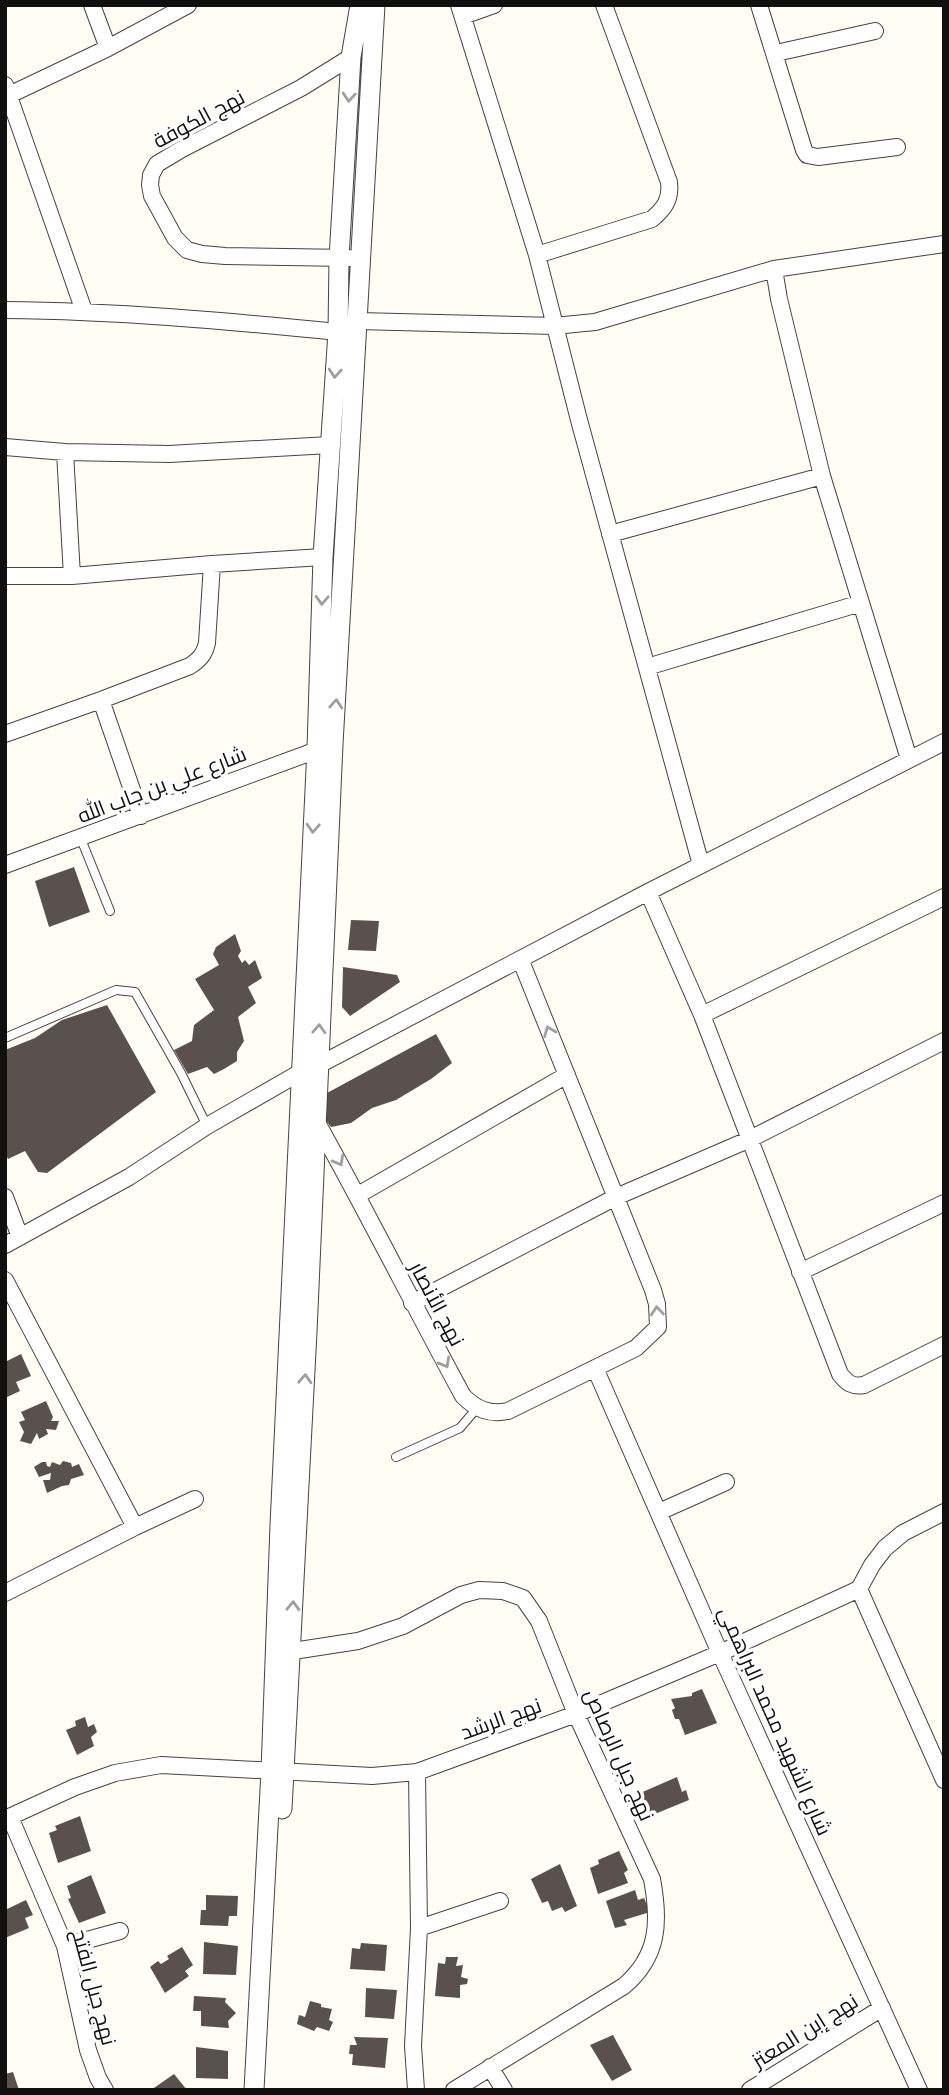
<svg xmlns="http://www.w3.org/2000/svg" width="949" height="2095" viewBox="0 0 949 2095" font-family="'Times New Roman',Cairo,serif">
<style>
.building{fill:#5a514c}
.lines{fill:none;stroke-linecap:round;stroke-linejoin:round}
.service-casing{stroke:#434343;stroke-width:10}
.minor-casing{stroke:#434343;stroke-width:18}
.tertiary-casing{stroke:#434343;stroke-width:21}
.service{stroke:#fff;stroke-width:8}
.minor{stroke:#fff;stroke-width:16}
.tertiary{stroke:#fff;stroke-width:19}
.oneway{stroke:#9f9f9f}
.labels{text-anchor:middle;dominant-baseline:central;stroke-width:7;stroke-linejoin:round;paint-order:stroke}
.street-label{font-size:21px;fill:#101010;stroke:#fff}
</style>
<rect width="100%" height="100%" fill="#fffdf4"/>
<path class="building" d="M74 867 90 912 49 927 35 881Z
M351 920 379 921 376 951 348 950Z
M235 934 241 951 238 956 242 963 245 960 249 965 255 960 262 978 248 987 256 1003 238 1017 244 1041 237 1052V1061L224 1069 214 1074 207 1067 188 1074 174 1050 192 1041 194 1025 214 1010 195 979 219 965 213 954 216 947Z
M343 967 397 975 400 982 350 1016 342 1007Z
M107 1005 156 1092 47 1173 38 1172 25 1151 8 1159 5 1153V1050L35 1038 62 1020Z
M436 1034 452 1063 431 1079 396 1100 372 1108 351 1123 331 1127 320 1113 327 1093Z
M21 1354 31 1376 16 1382 20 1391 5 1398V1362Z
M46 1401 53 1417 51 1421H59L56 1430 46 1429 48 1434 39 1439 37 1433 31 1444 20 1441 24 1432 19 1422 25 1420 21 1412Z
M63 1461 71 1463 72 1467 79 1464 84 1475 71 1479 69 1485 62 1486 47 1493 43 1480H50L51 1473 39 1477 34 1467 42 1462H46L47 1466 50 1467 52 1462 60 1465Z
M702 1689 717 1723 685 1735 679 1719H675L672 1710 675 1708 671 1699 692 1696V1693Z
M85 1717 88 1727 94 1724 97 1732 91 1737 94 1746 77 1755 66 1730 76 1726 75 1721Z
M677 1777 682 1792 686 1790 689 1800 650 1816 638 1794Z
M80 1816 91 1851 58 1863 49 1833 57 1830 55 1826Z
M619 1851 628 1870 624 1873 628 1883 598 1894 590 1868 599 1864 598 1860Z
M560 1864 577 1906 565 1912 562 1907 552 1911 548 1901 542 1903 531 1879Z
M91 1875 106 1913 79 1923 68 1899 71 1898 67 1886Z
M635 1890 638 1900 644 1898 650 1912 624 1920 627 1925 615 1928 606 1901Z
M206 1895 238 1896 237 1916H229L228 1926 200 1925 201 1910H206Z
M26 1900 33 1915 25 1918 29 1928 5 1938V1910Z
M204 1942 238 1946 236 1975 203 1974Z
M361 1943 387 1945 385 1971 350 1969 352 1948 360 1949Z
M182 1947 193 1965 185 1971 189 1976 165 1993 150 1967 158 1961 161 1964 169 1959 167 1956Z
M446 1957H458L456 1966 463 1965 461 1977 468 1979 467 1984 460 1985V1998L435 1996 438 1963 445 1964Z
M366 1988 397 1990 394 2019 365 2017Z
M194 1996 226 1998 225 2002 236 2013 228 2021 229 2028 201 2026V2011H193Z
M310 2001 321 2004V2007L332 2009 329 2020 333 2022 329 2031 317 2027 314 2031 297 2024 299 2015 305 2017Z
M613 2035 632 2070 612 2081 590 2045Z
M354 2037 388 2038 385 2068 352 2065 353 2054H349L350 2045H357Z
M196 2047 228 2051V2079L196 2078Z
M13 2072 19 2090H5V2074Z
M174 2074 187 2090H151Z"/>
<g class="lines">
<g class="service-casing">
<path id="service" d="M81 839 110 911
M5 1038 116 990 135 992 181 1073 207 1126
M396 1457 460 1428 477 1408"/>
</g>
<g class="minor-casing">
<path id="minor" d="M92 5 108 48
M459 5 537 255 579 420 701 865
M759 5 804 150 807 155 818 157 897 147
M463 16 494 5
M776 53 875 31
M5 85 84 311
M5 97 108 48 188 5
M537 255 652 219C665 208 671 199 669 182L604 5
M349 258 225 256 202 254 187 250 175 238 152 196 150 185 151 175 157 164 182 149 301 88 351 57
M774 269 779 299 822 476 909 759
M5 310C117 311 227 321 338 332
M358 321 554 326 595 322 774 269 944 244
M5 447 65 452 169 454 330 445
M65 452 72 576
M610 534 822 476
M5 576H72L212 564 323 557
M647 667 861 603
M101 700 141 816
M5 734 101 700 190 666C200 659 204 655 207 643L212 564
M5 865 328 746
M648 892 702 1015 840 1374C847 1383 852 1387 864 1385L944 1345
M702 1015 944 897
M315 1119C366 1210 413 1304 463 1396 476 1409 489 1415 508 1411L636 1348 658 1327 657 1304 653 1290 521 961
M358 1195 567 1075
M5 1197 20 1237
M5 1245 129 1177 207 1126 301 1072 317 1066 648 892 944 742
M800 1272 944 1203
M5 1280 135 1527
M412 1303 616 1197 748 1140 944 1041
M595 1368 720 1653 919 2090
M659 1512 726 1482
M859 1589 944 1780
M5 1593 135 1527 195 1499
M280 1653 358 1641 403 1626 461 1595 479 1590 503 1591 523 1598 539 1621 576 1714 652 1879C660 1922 659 1956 624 1986L454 2090
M10 1817 65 1946 88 2050 98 2078 105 2090
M5 1819 75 1787 115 1773 161 1765 372 1776 417 1772 576 1714 720 1653 859 1589 872 1565 885 1548 903 1533 944 1512
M419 1928 500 1901
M65 1946 120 1931
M490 2067 504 2090
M416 2090 413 2046 419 1928 417 1772
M750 2090 882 2008"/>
</g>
<g class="tertiary-casing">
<path id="tertiary" d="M282 1809 307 1332 333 744 375 5
M254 2090 271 1771 280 1525 317 748 323 557 338 332 339 258 351 57 360 5"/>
</g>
<use href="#service" class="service"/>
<use href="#minor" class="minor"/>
<use href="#tertiary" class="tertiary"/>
</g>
<defs><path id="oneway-chevron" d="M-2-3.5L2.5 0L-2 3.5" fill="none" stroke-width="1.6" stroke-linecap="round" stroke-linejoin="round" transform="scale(1.75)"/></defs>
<g class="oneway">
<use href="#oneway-chevron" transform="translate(349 97) rotate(94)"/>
<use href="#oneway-chevron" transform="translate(335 373) rotate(94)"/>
<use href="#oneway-chevron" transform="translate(322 600) rotate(92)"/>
<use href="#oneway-chevron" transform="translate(336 704) rotate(-86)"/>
<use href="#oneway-chevron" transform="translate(313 828) rotate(93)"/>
<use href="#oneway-chevron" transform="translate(319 1029) rotate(-87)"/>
<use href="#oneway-chevron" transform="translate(549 1031) rotate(-112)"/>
<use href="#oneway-chevron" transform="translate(339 1161) rotate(61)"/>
<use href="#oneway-chevron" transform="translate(657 1311) rotate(-95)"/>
<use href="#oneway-chevron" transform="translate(445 1363) rotate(61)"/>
<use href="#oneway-chevron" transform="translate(305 1379) rotate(-87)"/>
<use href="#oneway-chevron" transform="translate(293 1606) rotate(-88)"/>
</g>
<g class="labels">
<g class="street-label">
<text transform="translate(199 119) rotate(-28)">نهج الكوفة</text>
<text transform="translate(162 785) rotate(-21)">شارع علي بن جاب الله</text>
<text transform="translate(437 1304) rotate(62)">نهج الأنصار</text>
<text transform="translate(501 1719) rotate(-20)">نهج الرشد</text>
<text transform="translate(775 1721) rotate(66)">شارع الشهيد محمد البراهمي</text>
<text transform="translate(619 1755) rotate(66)">نهج جبل الرصاص</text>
<text transform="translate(94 1987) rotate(75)">نهج جبل الفتح</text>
<text transform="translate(805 2031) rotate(-32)">نهج إبن المعتز</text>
</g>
</g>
<rect width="949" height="2095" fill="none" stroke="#101010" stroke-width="14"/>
</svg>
